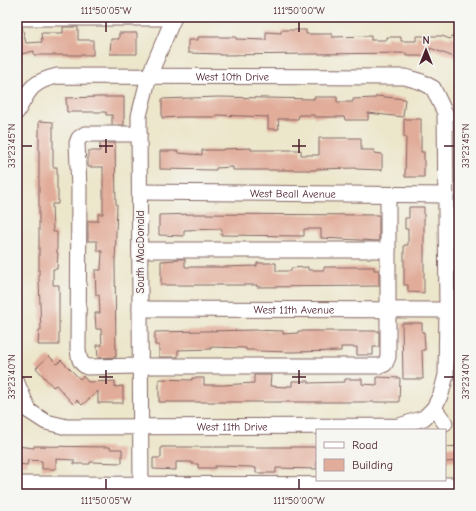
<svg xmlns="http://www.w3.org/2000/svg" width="476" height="511" viewBox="0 0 476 511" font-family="'Comic Neue',sans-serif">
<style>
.building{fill:#e1ac99}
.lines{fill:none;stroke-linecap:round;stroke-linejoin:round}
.minor-casing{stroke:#836563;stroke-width:17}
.minor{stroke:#fff;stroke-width:15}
.ticks{fill:none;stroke:#4a1f2b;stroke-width:1.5}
.labels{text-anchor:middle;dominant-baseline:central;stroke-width:4;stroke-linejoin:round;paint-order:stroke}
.street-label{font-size:11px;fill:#4a1f2b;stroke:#f6f6f2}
.neatline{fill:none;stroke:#4a1f2b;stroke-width:1.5}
.ticks-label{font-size:10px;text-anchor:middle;fill:#4a1f2b}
</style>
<rect width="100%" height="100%" fill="#f6f6f2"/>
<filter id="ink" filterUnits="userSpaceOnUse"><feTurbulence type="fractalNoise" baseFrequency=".025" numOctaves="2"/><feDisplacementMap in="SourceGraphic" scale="8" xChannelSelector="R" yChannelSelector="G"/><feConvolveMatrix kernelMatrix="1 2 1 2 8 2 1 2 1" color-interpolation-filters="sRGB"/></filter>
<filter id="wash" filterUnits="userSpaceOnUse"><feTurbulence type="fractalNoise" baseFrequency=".012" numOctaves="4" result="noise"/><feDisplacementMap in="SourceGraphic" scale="16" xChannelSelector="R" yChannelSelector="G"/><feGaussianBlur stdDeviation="0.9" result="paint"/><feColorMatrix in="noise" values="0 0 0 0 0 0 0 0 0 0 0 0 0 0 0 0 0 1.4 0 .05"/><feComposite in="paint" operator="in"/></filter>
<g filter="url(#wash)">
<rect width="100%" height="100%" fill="#ece6cb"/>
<g id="blocks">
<path class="building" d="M17 27H22L26 43 42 42 41 33H63V27H78V40H93V55H34V51L17 55Z
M281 30H306V34H332V37L371 36V40H387V37H401V41H416V36H442L450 39 451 36 459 40V59L430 48V56H406V53L220 55V54L188 53V40H198V37H236V39L266 40V32L281 33Z
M119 33H137V54H110L111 39H119Z
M376 96 405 99 403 117 368 113V120H345L344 117H314V115H299L298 119H278L279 129H268V117L216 115V117H180L162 118V99L219 97 314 99V97H337V102H353V99L376 98Z
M99 97H124V125H112V115H106V112H67L66 98Z
M404 119H421V152H424V177H405L406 137H404Z
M39 121 53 122V167H57V189H58V204H52L53 232H57V253H58L57 269H53V285H59V345H38L39 330H41L39 280Z
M319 138H361V150H374V153L382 154V170L356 169V168L316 169V170H233V167L216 168V170L160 169V151H178V153L202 155V150H223V149L251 148V150H301V155H319Z
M100 143H115L116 204H117L115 262 116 357 98 358 97 345H102L101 329H96L95 313H100L99 295H96L95 270H101L102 251H97V241H88V221H98V214H103V167H88V151H100Z
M409 207H424V293L408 292V285H404V245H408V229H405V218H409Z
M195 214 379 215V241L321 238V229H304V236L221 235 222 229 184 230V236L159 235V215Z
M175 259H185V267H222L257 266V263H276V271H291V268L308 267V270H324V267H374V270H379V286L257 287V285H161V261L175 260Z
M402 323H422V332H424L425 350H422L423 379H403Z
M255 330 283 331V334L298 333V331H379V347H373V355H357V347H341V351L291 352 256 351V350H246V348L211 347V349L178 350V357H159V345H155V332Z
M49 356 57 364 61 360 80 379 83 376 88 382 115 381V387L123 386V403H98V391L82 405 77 400 73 404 56 385 53 387 36 368Z
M254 375H271L270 386 287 387V386H292V381H309V383L345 382V379H362V384L377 385V377L400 378 399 402H159V379L192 380V378H204V385H223L254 383Z
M17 446 34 448V446L110 447V449H122V463L90 462V464H74V460L56 459V469H42V461L28 460 27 465 17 464Z
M459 446V461L445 462V447Z
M161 447H317V469L276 468V473H256V468L251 467 215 466V468H198V464H192V462H176V470L153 469V458H161Z"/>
</g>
</g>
<g filter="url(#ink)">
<use href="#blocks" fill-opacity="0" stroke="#836563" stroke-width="1"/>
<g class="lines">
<g class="minor-casing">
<g id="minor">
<path d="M17 18H174"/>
<path id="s1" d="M17 112C29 90 31 82 57 76L405 77 422 82 433 88"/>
<path d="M139 134H85L79 138 77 143 79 189 78 349C79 357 79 363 87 367L141 366H380L385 364 388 357V195"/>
<path id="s2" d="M140 192 446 195"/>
<path d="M140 250H388"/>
<path id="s3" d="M140 309 447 310"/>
<path d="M17 383 29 411"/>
<path d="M434 408 445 423"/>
<path id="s4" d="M29 411 46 422 67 427 399 426 424 418 434 408 441 394 446 375 447 310 445 113 433 88"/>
<path d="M17 484 459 485"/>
<path d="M141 494 139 116 149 76 174 17"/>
</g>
</g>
<use href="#minor" class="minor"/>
</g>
</g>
<path class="ticks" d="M106 22V32M299 22V32M106 139V153M299 139V153M22 146H32M99 146H113M292 146H306M444 146H454M106 370V384M299 370V384M22 377H32M99 377H113M292 377H306M444 377H454M106 479V489M299 479V489"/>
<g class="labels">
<g class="street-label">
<text stroke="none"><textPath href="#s1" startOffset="232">West 10th Drive</textPath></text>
<text stroke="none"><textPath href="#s2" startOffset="153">West Beall Avenue</textPath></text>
<text transform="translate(140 252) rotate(-90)">South MacDonald</text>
<text stroke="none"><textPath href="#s3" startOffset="154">West 11th Avenue</textPath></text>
<text stroke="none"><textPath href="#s4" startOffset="207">West 11th Drive</textPath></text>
</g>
</g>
<rect width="476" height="511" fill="none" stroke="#f6f6f2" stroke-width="44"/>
<rect x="316" y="429" width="130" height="52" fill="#f6f6f2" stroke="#b1a0a2"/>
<rect x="324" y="442" width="20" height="6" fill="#ffffff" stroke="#b1a0a2"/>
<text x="352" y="449" font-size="12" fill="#4a1f2b">Road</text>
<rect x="324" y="459" width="20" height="12" fill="#e1ac99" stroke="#b1a0a2"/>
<text x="352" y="469" font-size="12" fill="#4a1f2b">Building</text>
<g transform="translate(426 50)" stroke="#f6f6f2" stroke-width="3" paint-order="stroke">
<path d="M0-3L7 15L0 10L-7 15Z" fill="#4a1f2b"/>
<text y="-6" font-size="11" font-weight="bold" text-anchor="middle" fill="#4a1f2b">N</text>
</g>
<rect x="22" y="22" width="432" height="467" class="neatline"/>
<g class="ticks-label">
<text x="106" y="14">111°50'05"W</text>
<text x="299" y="14">111°50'00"W</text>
<text transform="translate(11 146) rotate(-90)" y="4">33°23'45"N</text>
<text transform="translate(465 146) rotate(-90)" y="4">33°23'45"N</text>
<text transform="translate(11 377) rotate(-90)" y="4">33°23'40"N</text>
<text transform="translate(465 377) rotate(-90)" y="4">33°23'40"N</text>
<text x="106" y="504">111°50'05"W</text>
<text x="299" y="504">111°50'00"W</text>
</g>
</svg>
